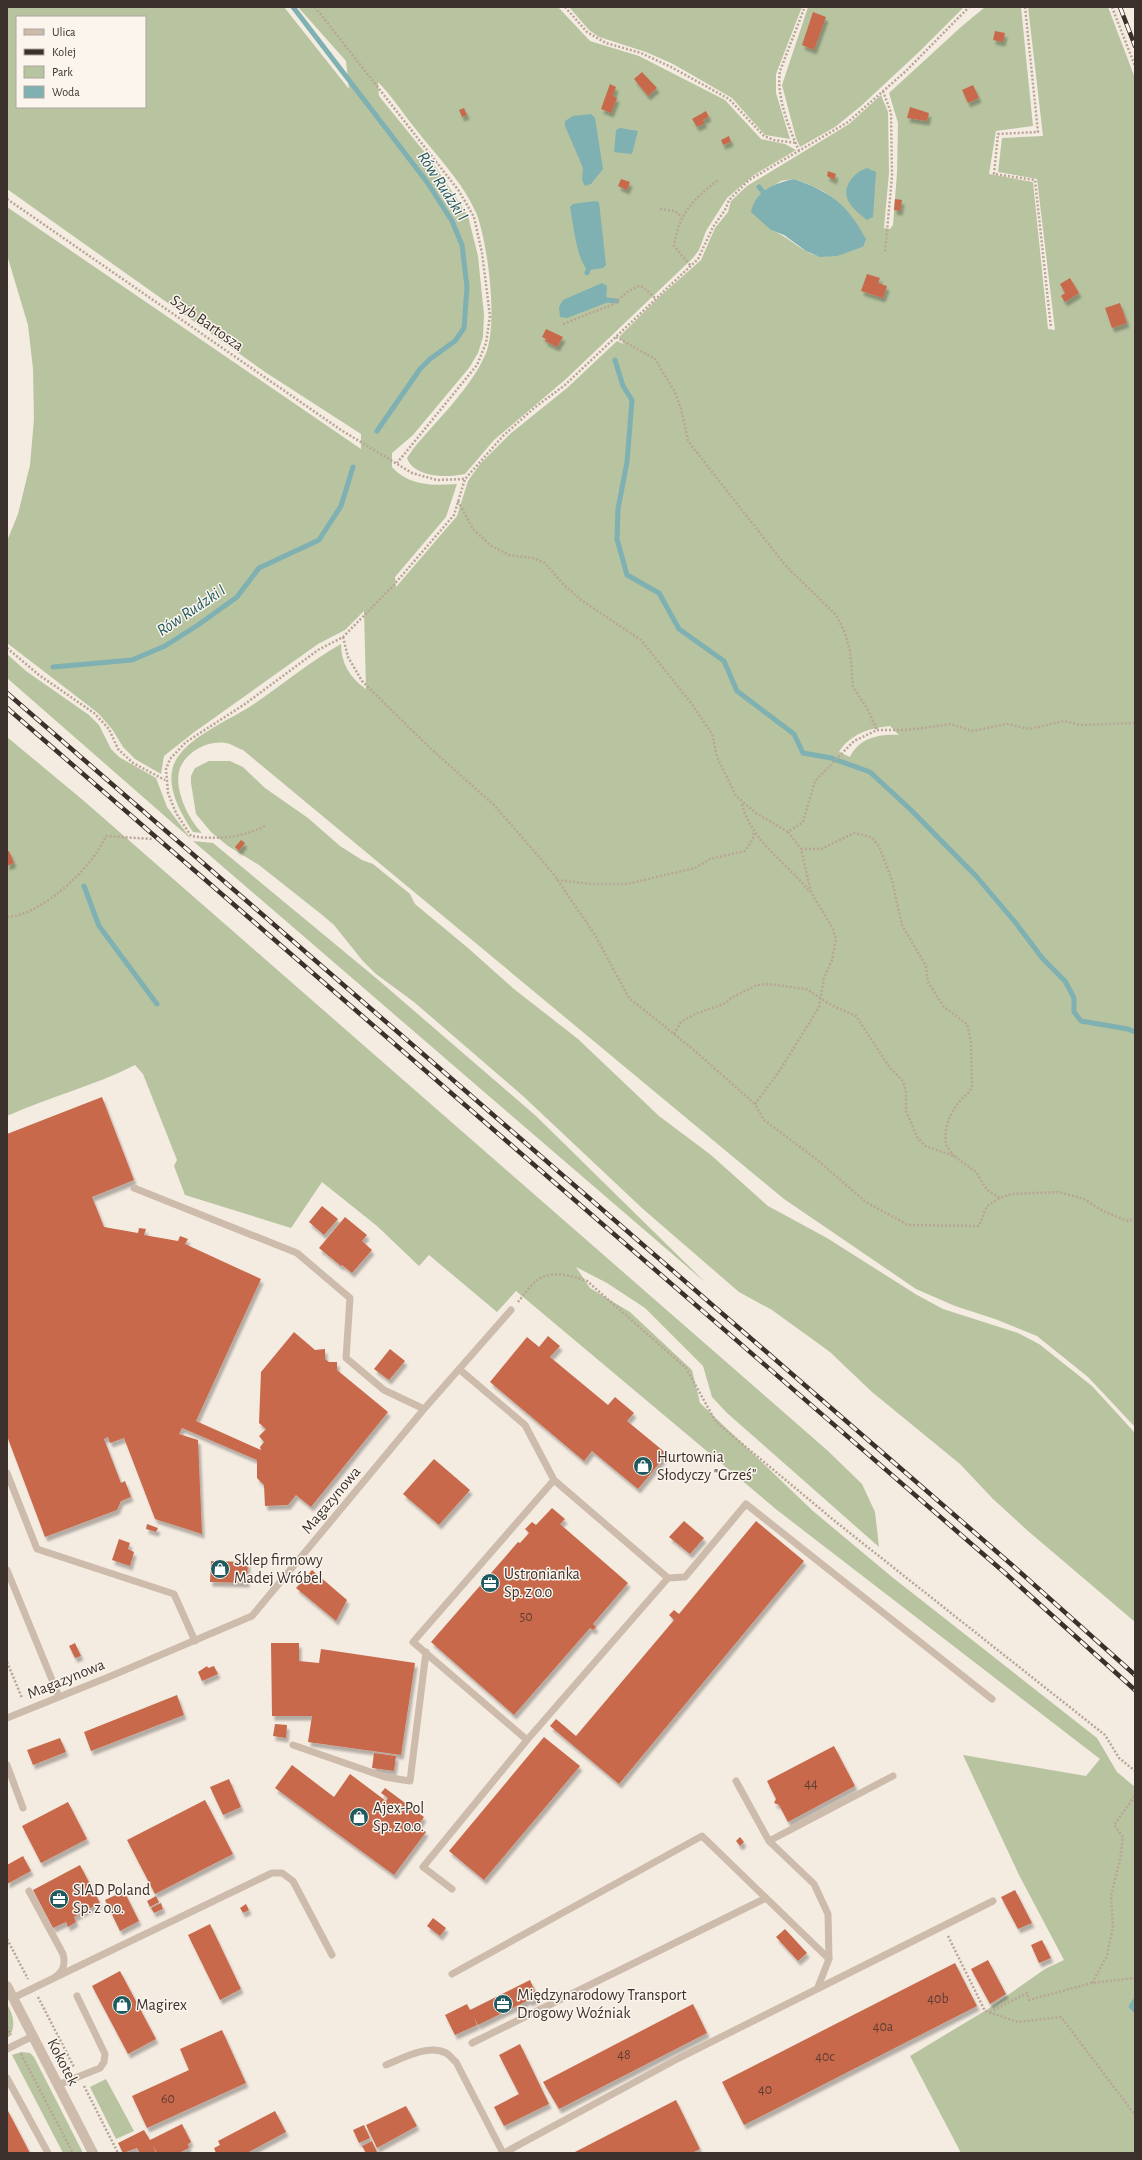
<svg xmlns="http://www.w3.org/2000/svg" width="1142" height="2160" viewBox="0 0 1142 2160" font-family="'Alegreya Sans',sans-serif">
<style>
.green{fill:#b8c4a0;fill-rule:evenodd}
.water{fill:#7fb0b2}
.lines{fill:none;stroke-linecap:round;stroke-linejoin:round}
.stream{stroke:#7fb0b2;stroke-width:5}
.building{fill:#c8694b;filter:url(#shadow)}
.path{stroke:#b9a596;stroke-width:2.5;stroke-dasharray:2 2;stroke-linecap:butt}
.lane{stroke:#cdbbac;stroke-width:7}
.street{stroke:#cdbbac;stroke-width:10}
.rail-casing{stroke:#3b302b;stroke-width:4.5}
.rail{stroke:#fbf5ee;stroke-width:3;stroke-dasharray:9;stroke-linecap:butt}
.labels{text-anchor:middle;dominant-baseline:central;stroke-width:3;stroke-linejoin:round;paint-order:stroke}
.number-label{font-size:14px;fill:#5e3e33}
.street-label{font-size:16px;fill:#3b302b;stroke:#fbf5ee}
.poi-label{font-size:16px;fill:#3b302b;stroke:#fbf5ee;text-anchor:start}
.water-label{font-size:17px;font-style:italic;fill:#1f5a5e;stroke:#fbf5ee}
</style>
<defs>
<filter id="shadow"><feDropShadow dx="2.5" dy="4.5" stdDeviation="1" flood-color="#0004"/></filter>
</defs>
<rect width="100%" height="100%" fill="#f4ebe1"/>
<path class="green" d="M7 7H284L349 89 346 61 298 7H558L590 41 639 56 725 100 761 139 785 144 796 150 754 175 727 198 706 231 699 250 693 258 566 379 494 440 465 474C448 478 414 478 407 458L413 449C437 420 472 387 486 353 498 323 488 245 477 215 464 183 435 154 414 127 402 112 391 95 378 82L379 96 431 160 468 216 478 256 484 315 483 337 478 353 469 368 413 435 392 453V467C409 486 434 486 457 484L446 517 395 577 396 587 457 516 468 481 480 464 510 434 567 388 617 341 624 344 619 337 656 300 701 260 715 228 728 212 731 201 747 186 849 124 881 95 888 112 889 173 884 228 890 229 893 225 897 173 898 123 889 93 961 27 985 7H1021L1033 126 996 131 989 174 1033 182 1048 329 1055 330 1037 179 998 172 1002 138 1043 136 1028 7H1108L1135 78V1427L1088 1377 1037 1336 995 1319 955 1306 916 1289 784 1199 243 750C237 748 232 744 226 743 208 740 187 751 180 768 173 788 188 819 202 833L193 832C181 814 165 786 174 764 184 739 229 720 251 706 281 686 309 662 341 644 341 663 350 678 366 689L364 611 345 630 318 644 193 733 164 756 161 774 135 759 123 747 112 729 98 713 7 643V541L18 514 30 465 34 419 33 369 28 325 7 255V207L361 449V434L265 372 7 189ZM17 17H145V107H17ZM794 179C842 196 841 203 863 247 844 253 824 262 806 251 793 244 785 235 771 230L768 189 781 181ZM890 726 899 735C879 734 859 738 850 757L839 752C850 734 870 728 890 726Z
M569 7H802L776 74V93L790 139 765 135 732 98 673 64 646 52 599 37 589 30Z
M808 7H964L920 51 861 106 835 127 800 147 796 138 782 85Z
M7 654 26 671 89 715 99 725 111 749 119 757 156 778 167 807 191 839 7 678Z
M7 737 84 801 828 1451 862 1484 875 1512 879 1547 727 1413 712 1397 703 1366 645 1308 607 1283 576 1267 590 1288 630 1312 692 1370 700 1403 813 1511 892 1577 1097 1738 1117 1772 1135 1787V1999L1128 2007 1135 2014V2153H961L910 2056 988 2009 1045 1969 1064 1960 1019 1875 963 1755 1086 1776 1100 1759 777 1510 516 1291 497 1312 429 1255 419 1266 377 1226 322 1182 291 1228 185 1195 174 1166 177 1160 143 1074 135 1065C94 1086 49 1097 7 1116Z
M209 761H230L243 767 265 788 308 818 340 846 362 860 373 864 410 894 415 904 468 948 514 989 578 1039 659 1116 711 1155 768 1206 827 1238 917 1295 943 1309 1018 1333 1039 1344 1092 1386 1135 1433V1622L1028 1531 993 1499 960 1464 872 1392 830 1352 772 1310 739 1292 643 1209 523 1096 414 1002 376 974 362 960 334 925 321 914 259 865 228 846 211 832 196 814 191 783V776L195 768Z
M193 841 213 843 376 978 536 1116 706 1283Z
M7 2004C13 2015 16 2024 10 2036L7 2038Z
M21 2052 30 2053 34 2057 83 2153H63L12 2055Z
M106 2079 134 2131 116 2139 90 2087Z"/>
<path class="water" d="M591 114 595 118 603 169 591 184 585 186 582 180 583 168 565 126V121L573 116Z
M620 128 638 131 632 154 614 152 616 130Z
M867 168 876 172 873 217 867 220C854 210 839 198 850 181 855 174 859 171 867 168Z
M794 179C831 192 847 204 866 239L863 247 837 256 820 257 806 251 784 235 771 230 751 212C755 191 775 183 794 179Z
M595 201 599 202 606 265 603 268 588 270C577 262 573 221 570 207L573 204Z
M602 283 607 286 606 303 567 318 560 317 559 307 563 300Z
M1133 1999H1135V2014L1128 2007Z"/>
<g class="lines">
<path class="stream" d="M293 7 427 182 452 221 462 245 467 287 464 328 455 341 430 359 420 369 377 431
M759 187 763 192
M587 273 588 270
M606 300 617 301
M615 360 623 386 632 400 627 462 618 509 617 539 627 575 659 593 679 629 724 661 737 691 794 734 803 753 831 758 870 772 910 809 976 876 1015 922 1043 959 1065 981 1074 998V1012L1081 1021 1128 1029 1135 1032
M53 667 132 660 165 646 198 625 237 597 259 568 319 540 341 506 353 467
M84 886 99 926 157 1004"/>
</g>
<path class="building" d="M813 12 826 17 814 50 802 45Z
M995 31 1005 33 1003 42 993 40Z
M642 72 657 88 648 96 634 79Z
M610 84 616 87 613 96 617 98 611 113 601 109Z
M973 85 979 98 968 103 962 90Z
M910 107 929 113 927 121 907 118Z
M464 108 467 115 462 117 459 110Z
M706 111 709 117 703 120 705 123 697 127 692 119Z
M729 136 731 142 723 145 721 140Z
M828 171 836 174 834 180 827 176Z
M621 179 630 182 627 190 618 186Z
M895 199 902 200 900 211 894 210Z
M867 274 880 278 878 283 887 286 883 298 861 291Z
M1070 278 1079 293 1065 302 1061 296 1065 293 1060 284Z
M1120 303 1127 323 1112 328 1105 308Z
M546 329 563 337 557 347 545 341 546 339 542 337Z
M241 840 245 843 239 851 235 847Z
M9 851 14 863 7 866V852Z
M102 1097 134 1180 92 1197 104 1227 138 1233 139 1228 146 1229 144 1235 178 1241 180 1236 188 1239 185 1244 261 1279 196 1421 261 1450 260 1447 264 1442 259 1436 266 1429 259 1423 261 1372 294 1332 315 1350 325 1349V1359L329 1362H337V1370L388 1412 311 1507 296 1495 288 1505 265 1506 264 1485 257 1478V1460L182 1428 179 1434 198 1440 202 1534 155 1519 124 1438 110 1443 108 1437 104 1439 121 1483 125 1481 131 1497 121 1501 117 1510 45 1537 7 1436V1134Z
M322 1206 338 1219 324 1235 309 1222Z
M345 1217 367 1235 362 1241 372 1250 352 1273 342 1265 341 1266 319 1248Z
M548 1336 560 1346 550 1357 608 1405 615 1397 634 1413 627 1421 667 1454 638 1489 592 1451 584 1461 490 1382 527 1337 539 1347Z
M390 1349 405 1361 389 1380 374 1369Z
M434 1459 470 1490 439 1525 403 1494Z
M552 1508 565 1519 560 1524 628 1583 593 1624 596 1627 593 1630 590 1628 514 1715 431 1642 518 1542 520 1543 529 1533 525 1529 532 1522 536 1525Z
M684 1521 704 1538 690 1554 669 1537Z
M756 1521 804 1561 619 1784 550 1726 556 1719 576 1736 674 1620 669 1615 674 1610 679 1614Z
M147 1524 158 1528 156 1532 146 1529Z
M119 1539 130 1543 128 1549 134 1552 130 1566 112 1560Z
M211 1561 248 1562 247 1583 210 1582Z
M312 1570 347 1600 336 1621 296 1588Z
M75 1643 81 1656 75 1658 69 1646Z
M271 1643H299V1661L319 1663 321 1649 415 1663 401 1755 308 1742 312 1716H272Z
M207 1666 208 1668 214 1666 218 1674 202 1681 198 1672Z
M177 1695 184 1715 91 1751 84 1732Z
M275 1724 287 1725 286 1738 273 1736Z
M544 1737 580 1766 484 1880 449 1851Z
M60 1738 66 1752 33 1765 27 1750Z
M834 1746 855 1786 788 1822 779 1805 774 1803 776 1799 767 1781Z
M374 1753 396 1756 394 1771 372 1768Z
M292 1765 334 1797 350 1774 386 1801 388 1798 381 1793 385 1788 424 1817 418 1826 426 1832 394 1875 275 1788Z
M229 1779 241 1807 223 1815 210 1787Z
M205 1800 233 1854 155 1894 127 1840Z
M68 1802 87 1839 41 1863 22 1826Z
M740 1837 744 1842 740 1846 736 1841Z
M23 1856 31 1871 7 1884V1865Z
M80 1865 100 1903 74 1917 76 1922 68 1927 66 1922 53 1928 33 1890Z
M1015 1890 1032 1923 1018 1929 1001 1897Z
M124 1891 139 1921 120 1931 105 1900Z
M156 1896 159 1902 150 1907 147 1901Z
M161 1903 163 1909 154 1913 151 1908Z
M246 1904 249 1910 243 1913 240 1908Z
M433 1918 446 1928 440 1936 427 1926Z
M210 1924 241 1989 220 2000 188 1935Z
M785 1929 807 1953 798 1961 776 1937Z
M1042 1940 1051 1958 1039 1963 1031 1945Z
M988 1960 1006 1994 990 2004 971 1969Z
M955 1963 977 2006 744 2125 722 2082Z
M120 1971 156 2039 128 2054 92 1986Z
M530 1980 538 1998 530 2002 529 2000 478 2025 474 2017 477 2025 455 2035 445 2015 467 2004 470 2010Z
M693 2004 707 2033 559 2109 543 2082Z
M222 2030 246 2083 147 2128 132 2096 189 2070 180 2049Z
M520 2044 549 2104 504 2126 494 2107 519 2094 499 2055Z
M676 2100 700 2149 692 2153H573Z
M406 2106 417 2126 377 2148 366 2125Z
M7 2109 30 2153H7Z
M275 2111 286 2132 247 2153H216L214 2148 220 2145 218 2141Z
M182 2124 191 2142 188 2144 189 2148 179 2153H157L153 2146 156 2153H140L137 2148 123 2153 118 2143 144 2130 150 2140Z
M364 2125 370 2138 359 2143 353 2130Z
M372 2141 377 2152 366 2153 362 2146Z"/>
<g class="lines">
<path class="path" d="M315 7 459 191 474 217 482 253 490 316 486 343 477 365 397 463
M565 7 587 32 606 43 641 53 671 67 729 99 764 136 774 140 796 143
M1025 7 1038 132 998 134 994 174 1035 180 1051 328
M1112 7 1135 66
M883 91 891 113 892 176 885 253
M799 151C789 128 776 96 780 71L804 9
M7 199 341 430 412 473 437 480 465 479 503 436 534 408 565 385 698 259 713 227 725 210 729 200 749 180 848 122 906 71 969 7
M660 209 675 211 682 217
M690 265 674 246C678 214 694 199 718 180
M563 324 614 304 627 292 639 286 643 287 655 298
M616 337 655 359 675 392 681 409 688 440 691 445 785 565 836 615 845 633 850 651 853 687 867 708 877 730
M458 501 473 529 490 545 509 555 533 558 545 563 563 584 581 600 641 640 691 703 712 734 717 757 736 796 756 813 788 832 803 822 815 781 854 741 877 730H908L951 724 972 731 1007 724 1029 729 1064 721 1080 725 1135 723
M343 637 348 657 362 681 430 748 494 805 552 872 595 935 629 998 695 1051 755 1104
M7 648 39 675 94 713 109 729 118 749 133 763 165 780
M742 804C751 841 787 863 809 891
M265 826C241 838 217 840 191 836L176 813 168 793 166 769 170 759 186 742 245 704 318 650 343 637 392 587 454 515 465 479
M788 832 801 849 811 892 832 927 836 939 832 960 824 978 819 1007 780 1070 755 1104 764 1120 815 1158 866 1202 908 1225 979 1226 987 1206 1000 1198 1011 1194 1058 1192 1084 1199 1103 1211 1128 1221 1135 1218
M801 849H821L854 833 871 837 879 846 892 880 902 925 926 966 928 982 944 1007 967 1024 971 1042 972 1087C969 1094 964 1096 960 1101 951 1110 943 1130 946 1143 946 1147 951 1152 954 1156
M557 880 591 884H627L695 868 710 859 745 851 753 839 754 831
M7 917C41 916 93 867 106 836L153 839
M674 1034 681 1022 695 1014 726 1003 731 998 757 985 768 984 806 989 833 1006 856 1016 890 1068 902 1080 906 1090V1111L917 1137 925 1146 954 1156 976 1172 987 1190 1000 1198
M518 1302C524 1295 531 1284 539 1279 554 1270 572 1276 587 1281L686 1368 716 1422 836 1522 1105 1735 1119 1758 1135 1771
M7 1662 22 1698
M948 1936 985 2011 1018 2022 1061 2017 1135 2115
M7 1939 28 1979
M1092 1983 1107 1956 1113 1926 1111 1895 1120 1860 1123 1837 1114 1825 1135 1796
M38 1997 74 2067
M990 2012 1027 1993 1029 2000 1092 1983 1135 1978
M7 2027 11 2035
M21 2054 73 2153
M84 2086 118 2153"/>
<path class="lane" d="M134 1188 297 1253 350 1298 346 1358 384 1390 424 1409
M459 1369 525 1425 554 1480 668 1578 527 1740 413 1642 554 1480
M7 1473 37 1549 174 1594 195 1641
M7 1570 59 1697
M668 1578 685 1577 746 1504 992 1699
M7 1718 111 1676 252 1616 424 1409 511 1310
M293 1745 385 1777 410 1781 426 1652
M7 1765 23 1808
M736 1781 769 1841 814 1884 828 1914 829 1959 818 1987
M769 1841 893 1776
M452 1889 423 1867 527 1740
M452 1974 702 1836 829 1959
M54 1978 272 1873H282L293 1881 332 1955
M13 1998 54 1978C63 1972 66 1965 63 1954L29 1891
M472 2043 766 1898
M7 2049 33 2036
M386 2065C403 2058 428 2044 446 2053 450 2055 453 2060 456 2062L503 2153
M7 2078 48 2153
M58 2085 100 2068 104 2062 105 2054 77 1996
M504 2153 679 2058 993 1901"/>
<path class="street" d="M7 1986 93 2153"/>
<g class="rail-casing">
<path id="rail" d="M1120 7 1135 46
M7 693 1012 1565 1135 1675
M7 708 1005 1573 1135 1690"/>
</g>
<use href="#rail" class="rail"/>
</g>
<defs>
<g id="shop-disc" transform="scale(1)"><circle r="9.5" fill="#1f5a5e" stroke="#fbf5ee"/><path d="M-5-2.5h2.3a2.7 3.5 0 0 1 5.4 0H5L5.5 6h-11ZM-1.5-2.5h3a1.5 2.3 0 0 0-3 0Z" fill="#fff"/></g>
<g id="office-disc" transform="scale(1)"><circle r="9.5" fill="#1f5a5e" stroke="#fbf5ee"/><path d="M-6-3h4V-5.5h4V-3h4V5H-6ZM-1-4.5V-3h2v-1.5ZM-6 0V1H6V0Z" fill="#fff"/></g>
</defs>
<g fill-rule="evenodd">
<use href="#shop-disc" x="643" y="1466"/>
<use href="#shop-disc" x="220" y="1569"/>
<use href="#office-disc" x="490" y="1583"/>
<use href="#shop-disc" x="359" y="1817"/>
<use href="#office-disc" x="59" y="1899"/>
<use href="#office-disc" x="503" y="2004"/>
<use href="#shop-disc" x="122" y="2005"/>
</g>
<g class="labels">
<g class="number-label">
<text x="526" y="1617">50</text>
<text x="811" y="1784">44</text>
<text x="938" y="1999">40b</text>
<text x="883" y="2027">40a</text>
<text x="624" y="2055">48</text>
<text x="825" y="2057">40c</text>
<text x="765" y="2090">40</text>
<text x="168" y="2099">60</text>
</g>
<g class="street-label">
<text transform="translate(207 323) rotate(35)">Szyb Bartosza</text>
<text transform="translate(331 1500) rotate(-50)">Magazynowa</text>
<text transform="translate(66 1679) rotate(-22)">Magazynowa</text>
<text transform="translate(63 2062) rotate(63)">Kokotek</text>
</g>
<g class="poi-label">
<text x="657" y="1457">Hurtownia<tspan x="657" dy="18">Słodyczy "Grześ"</tspan></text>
<text x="234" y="1560">Sklep firmowy<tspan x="234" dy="18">Madej Wróbel</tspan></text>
<text x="504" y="1574">Ustronianka<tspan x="504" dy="18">Sp. z o.o</tspan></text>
<text x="373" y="1808">Ajex-Pol<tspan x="373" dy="18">Sp. z o.o.</tspan></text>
<text x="73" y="1890">SIAD Poland<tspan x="73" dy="18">Sp. z o.o.</tspan></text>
<text x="517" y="1995">Międzynarodowy Transport<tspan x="517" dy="18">Drogowy Woźniak</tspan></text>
<text x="136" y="2005">Magirex</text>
</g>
<g class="water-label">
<text transform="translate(443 186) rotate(57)">Rów Rudzki I</text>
<text transform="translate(191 610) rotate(-34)">Rów Rudzki I</text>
</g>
</g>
<rect width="1142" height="2160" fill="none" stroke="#3b302b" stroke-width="16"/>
<rect x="16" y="16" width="130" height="92" fill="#fbf5ee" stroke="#aea6a0"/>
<rect x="24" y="29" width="20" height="6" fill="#cdbbac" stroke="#aea6a0"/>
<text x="52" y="36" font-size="12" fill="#3b302b">Ulica</text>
<rect x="24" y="49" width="20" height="6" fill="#3b302b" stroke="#aea6a0"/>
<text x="52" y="56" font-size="12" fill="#3b302b">Kolej</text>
<rect x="24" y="66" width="20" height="12" fill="#b8c4a0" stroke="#aea6a0"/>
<text x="52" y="76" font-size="12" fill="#3b302b">Park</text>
<rect x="24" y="86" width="20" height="12" fill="#7fb0b2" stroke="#aea6a0"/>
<text x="52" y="96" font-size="12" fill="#3b302b">Woda</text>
</svg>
